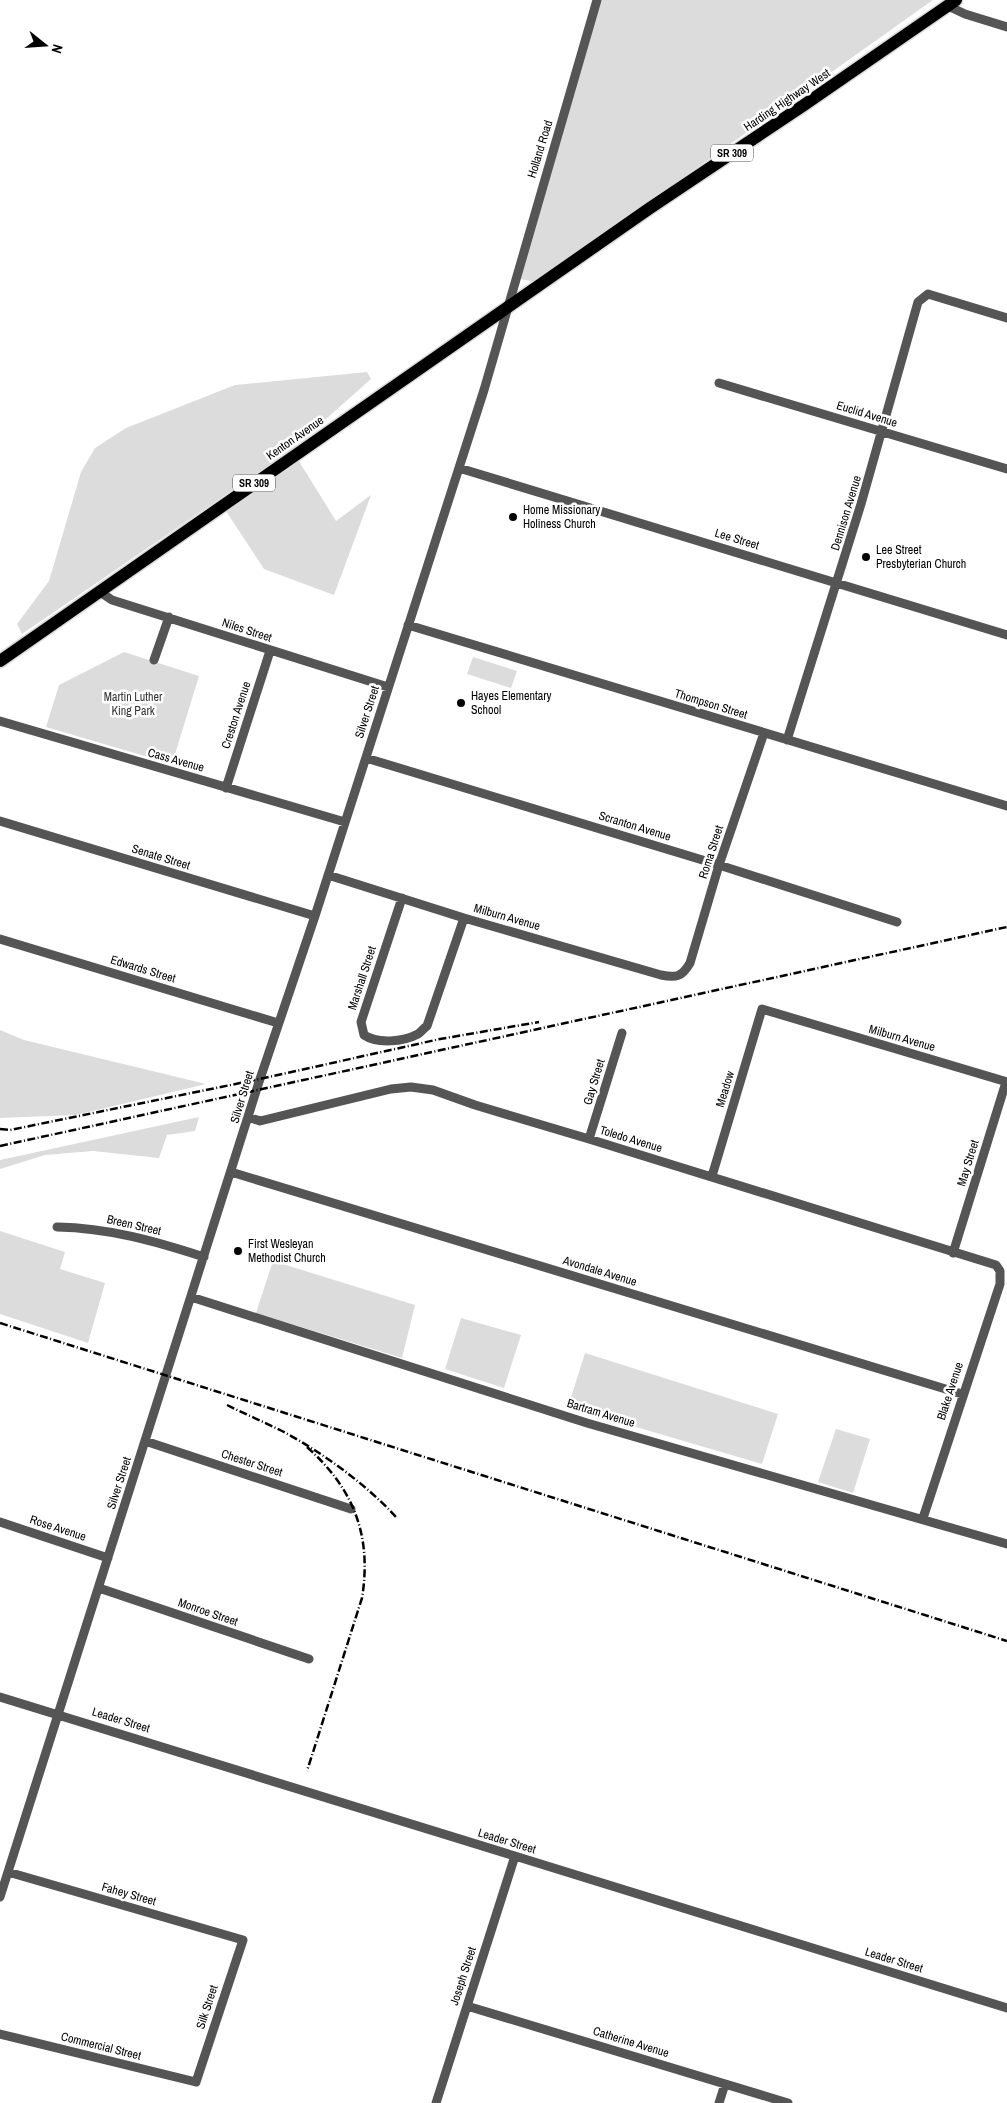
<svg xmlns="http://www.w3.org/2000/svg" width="1007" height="2103" viewBox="0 0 1007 2103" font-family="'Archivo Narrow',sans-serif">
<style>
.green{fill:#dcdcdc}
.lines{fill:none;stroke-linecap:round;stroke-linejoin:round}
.primary-casing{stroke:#dbdbdb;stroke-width:15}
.minor{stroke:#555;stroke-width:9}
.primary{stroke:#000;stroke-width:12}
.rail{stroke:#000;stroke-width:2.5;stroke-dasharray:8 2.5 1 2.5;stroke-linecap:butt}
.poi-dot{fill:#000;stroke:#fff;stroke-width:2}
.labels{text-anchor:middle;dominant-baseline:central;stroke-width:5;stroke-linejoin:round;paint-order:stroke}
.shield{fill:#fff;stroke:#4c4c4c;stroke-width:1}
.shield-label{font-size:11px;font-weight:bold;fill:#000}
.street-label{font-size:12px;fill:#000;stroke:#fff}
.poi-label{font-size:12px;fill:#000;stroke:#fff;text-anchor:start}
.park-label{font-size:12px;fill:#333;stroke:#fff}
</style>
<rect width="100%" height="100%" fill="#fff"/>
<path class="green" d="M601 0H933L536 282 520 279Z
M367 372 371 379 291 450 22 634 17 624 49 581 81 472 95 448 126 428 235 385Z
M297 458 336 521 371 495 334 595 264 569 224 508Z
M124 652 199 676 172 764 46 727 59 685Z
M473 657 517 671 511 688 467 674Z
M0 1030 24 1040 206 1084 76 1115 0 1118Z
M199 1117 195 1131 167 1135 159 1158 93 1151 45 1155 0 1169V1160Z
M0 1231 65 1252 60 1269 105 1283 88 1343 0 1314Z
M273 1261 415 1305 402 1358 256 1313Z
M461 1318 521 1335 504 1388 445 1369Z
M585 1353 778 1414 762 1464 568 1407Z
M836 1429 870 1439 853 1493 818 1482Z"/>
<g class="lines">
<g class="primary-casing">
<path id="primary" d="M0 661 650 208 804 105 956 0"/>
</g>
<path class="minor" d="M948 6 965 14 1007 27
M719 383 1007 469
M459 468 1007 635
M100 592 112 600 388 687
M408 625 1007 806
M154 660 169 617
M0 721 345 822
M787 740 861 504 918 302 928 294 1007 318
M366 758 719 865 897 922
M226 788 270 651
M0 821 315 916
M328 875 464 918 661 975C676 978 682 977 690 963L719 865 764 733
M402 898 361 1022 364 1035C377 1044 403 1042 418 1034 421 1032 424 1028 427 1026L464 918
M0 939 278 1023
M248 1117 260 1121 391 1089 411 1087 433 1090 475 1105 589 1139 996 1265 1000 1271V1284L923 1518
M589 1139 622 1033
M231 1172 962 1394
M712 1176 762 1009 1007 1082
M57 1227C109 1228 155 1241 204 1257
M953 1253 1006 1082
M191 1297 587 1423 1007 1544
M145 1441 351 1509
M0 1522 108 1558
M99 1588 309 1659
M0 1697 1007 2008
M0 1897 258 1085 315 916 484 390 597 0
M467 2006 788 2103
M0 2034 196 2082 243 1940 8 1872
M436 2103 515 1856
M719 2103 725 2084"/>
<use href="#primary" class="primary"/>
<path class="rail" d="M0 1129 10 1130 260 1079 440 1039 539 1022
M0 1146 1007 927
M0 1323 1007 1641
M227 1405C245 1414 264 1422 282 1431 322 1452 367 1485 397 1518
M307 1447C354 1489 372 1536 362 1598L307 1771"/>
</g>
<g class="poi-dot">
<circle cx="513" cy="517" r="5"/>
<circle cx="866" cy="557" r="5"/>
<circle cx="461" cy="703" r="5"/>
<circle cx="238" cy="1251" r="5"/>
</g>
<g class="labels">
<g class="shield">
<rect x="711" y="144.5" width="42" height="17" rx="4"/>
<rect x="233" y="474.5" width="42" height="17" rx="4"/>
</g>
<g class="shield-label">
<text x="732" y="153">SR 309</text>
<text x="254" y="483">SR 309</text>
</g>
<g class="street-label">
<text transform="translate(787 100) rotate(-34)">Harding Highway West</text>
<text transform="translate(540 149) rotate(-73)">Holland Road</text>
<text transform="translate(867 414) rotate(17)">Euclid Avenue</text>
<text transform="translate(295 438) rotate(-35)">Kenton Avenue</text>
<text transform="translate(846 513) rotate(-73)">Dennison Avenue</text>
<text transform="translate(737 539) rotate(17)">Lee Street</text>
<text transform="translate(247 630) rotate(18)">Niles Street</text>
<text transform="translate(711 704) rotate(17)">Thompson Street</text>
<text transform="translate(367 712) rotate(-72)">Silver Street</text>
<text transform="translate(236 715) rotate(-72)">Creston Avenue</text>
<text transform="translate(176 760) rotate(16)">Cass Avenue</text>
<text transform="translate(635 826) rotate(17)">Scranton Avenue</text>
<text transform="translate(711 852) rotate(-72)">Roma Street</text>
<text transform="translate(161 857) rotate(17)">Senate Street</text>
<text transform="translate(507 917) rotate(16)">Milburn Avenue</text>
<text transform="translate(143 969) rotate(17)">Edwards Street</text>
<text transform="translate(362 978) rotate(-72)">Marshall Street</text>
<text transform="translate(902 1038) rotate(16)">Milburn Avenue</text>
<text transform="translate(594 1082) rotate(-73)">Gay Street</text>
<text transform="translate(725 1089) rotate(-73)">Meadow</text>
<text transform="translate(242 1097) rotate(-73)">Silver Street</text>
<text transform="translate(631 1139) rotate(17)">Toledo Avenue</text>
<text transform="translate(968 1163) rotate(-73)">May Street</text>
<text transform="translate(134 1225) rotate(13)">Breen Street</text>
<text transform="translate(600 1271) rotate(17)">Avondale Avenue</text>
<text transform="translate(950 1391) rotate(-72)">Blake Avenue</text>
<text transform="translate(601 1413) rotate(17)">Bartram Avenue</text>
<text transform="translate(252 1463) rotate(18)">Chester Street</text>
<text transform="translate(119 1483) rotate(-72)">Silver Street</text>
<text transform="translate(58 1528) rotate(18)">Rose Avenue</text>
<text transform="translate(208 1612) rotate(19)">Monroe Street</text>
<text transform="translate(121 1720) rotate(17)">Leader Street</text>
<text transform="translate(507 1841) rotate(17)">Leader Street</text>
<text transform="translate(129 1894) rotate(16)">Fahey Street</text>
<text transform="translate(894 1960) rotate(17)">Leader Street</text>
<text transform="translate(463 1976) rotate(-72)">Joseph Street</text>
<text transform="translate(207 2007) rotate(-72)">Silk Street</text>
<text transform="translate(631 2042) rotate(17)">Catherine Avenue</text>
<text transform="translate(101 2046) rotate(14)">Commercial Street</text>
</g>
<g class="poi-label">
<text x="523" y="510">Home Missionary<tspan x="523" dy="14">Holiness Church</tspan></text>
<text x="876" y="550">Lee Street<tspan x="876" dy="14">Presbyterian Church</tspan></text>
<text x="471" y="696">Hayes Elementary<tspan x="471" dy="14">School</tspan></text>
<text x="248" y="1244">First Wesleyan<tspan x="248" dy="14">Methodist Church</tspan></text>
</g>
<g class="park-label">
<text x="133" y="697">Martin Luther<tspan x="133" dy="14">King Park</tspan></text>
</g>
</g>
<g transform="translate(45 45) rotate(107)" stroke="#ffffff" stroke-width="4" paint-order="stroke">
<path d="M0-4L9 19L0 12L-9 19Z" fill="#000000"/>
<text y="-8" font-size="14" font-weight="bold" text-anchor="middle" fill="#000000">N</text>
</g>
</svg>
